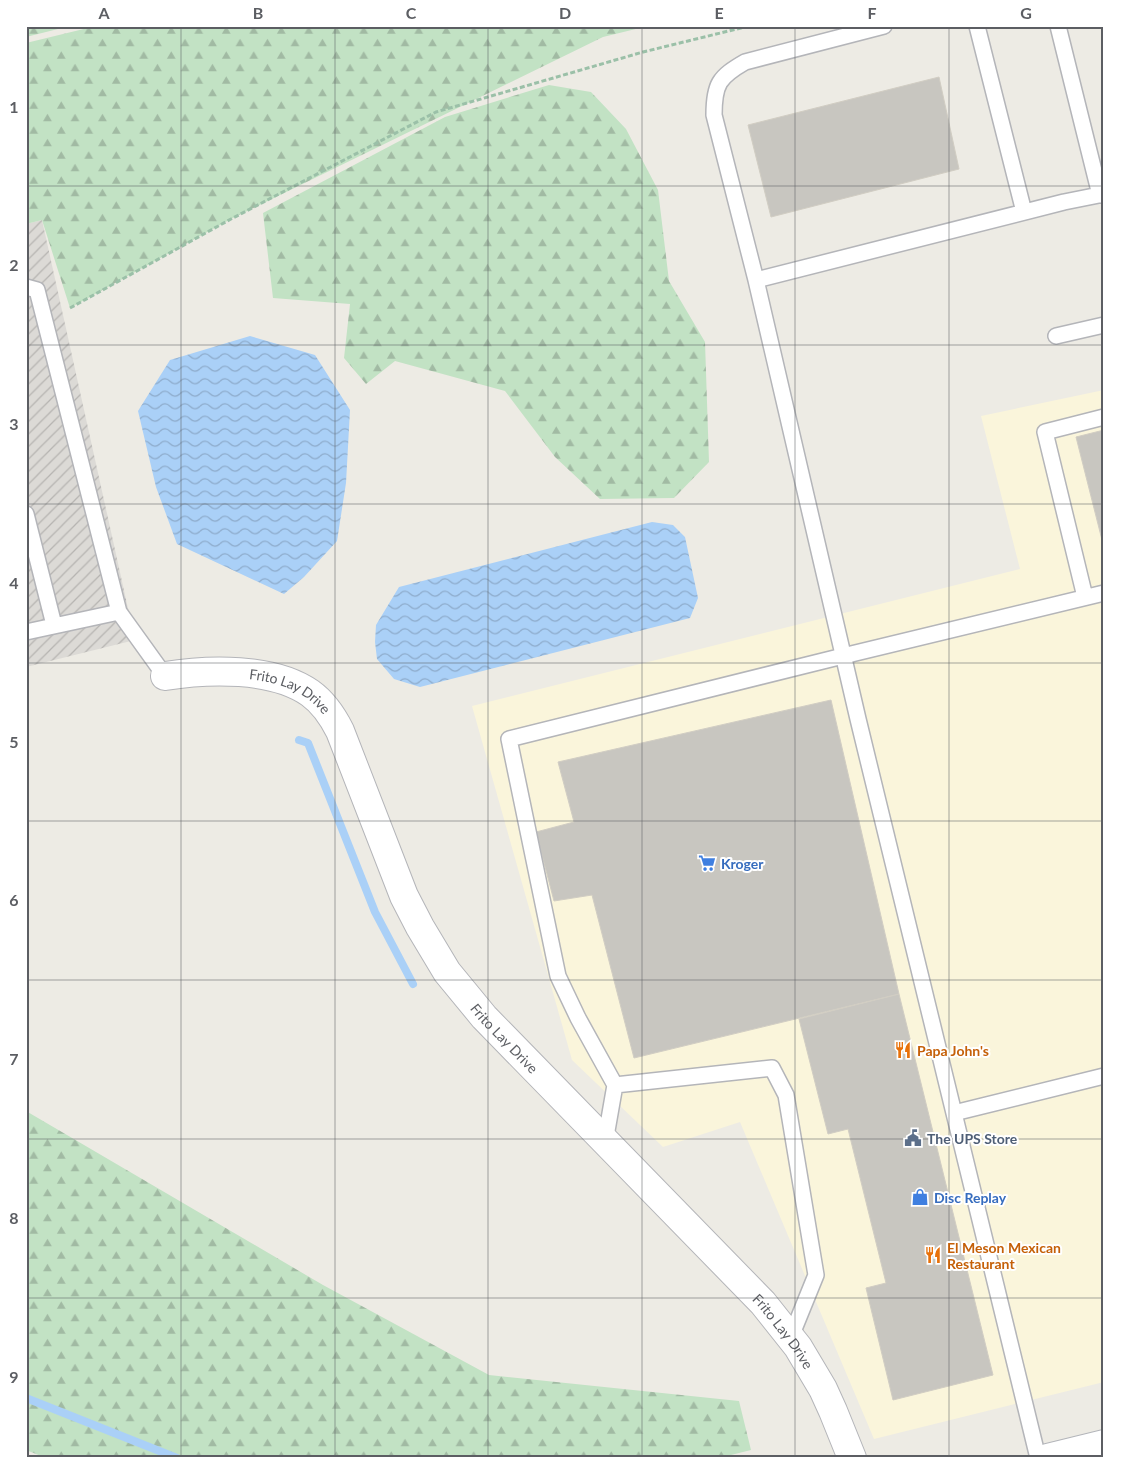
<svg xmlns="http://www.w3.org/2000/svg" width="1130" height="1484" viewBox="0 0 1130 1484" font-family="Lato,sans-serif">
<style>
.commercial{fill:#faf5db}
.industrial{fill:url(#industrial-furrows)}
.forest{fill:url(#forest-firs)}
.water{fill:url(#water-waves)}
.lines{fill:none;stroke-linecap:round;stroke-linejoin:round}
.stream{stroke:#aad0f7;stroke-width:8}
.building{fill:#c8c6c0;stroke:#d1cdc3}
.service-casing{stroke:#b4b5b9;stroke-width:18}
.minor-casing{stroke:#b4b5b9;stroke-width:30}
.secondary-casing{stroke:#b3b5ba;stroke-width:30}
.path{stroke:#9bc0a8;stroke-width:3;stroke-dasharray:5 2.5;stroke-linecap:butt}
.service{stroke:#fff;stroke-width:15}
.minor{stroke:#fff;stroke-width:28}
.secondary{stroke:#fff;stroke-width:28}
.grid{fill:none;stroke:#5c5e63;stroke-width:1;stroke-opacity:0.55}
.labels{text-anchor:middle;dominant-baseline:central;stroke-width:4;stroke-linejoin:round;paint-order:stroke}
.street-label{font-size:14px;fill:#5c5e63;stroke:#fff}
.shop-label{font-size:14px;font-weight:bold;fill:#366cbe;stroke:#fff;text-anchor:start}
.food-label{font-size:14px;font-weight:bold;fill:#c56008;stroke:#fff;text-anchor:start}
.service-label{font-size:14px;font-weight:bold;fill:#4e5e75;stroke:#fff;text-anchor:start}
.neatline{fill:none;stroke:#5c5e63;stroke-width:2}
.grid-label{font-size:16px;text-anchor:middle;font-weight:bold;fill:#5c5e63}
</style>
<defs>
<pattern id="industrial-furrows" width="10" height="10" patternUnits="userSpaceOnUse" patternTransform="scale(1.25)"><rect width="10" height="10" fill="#dcdad6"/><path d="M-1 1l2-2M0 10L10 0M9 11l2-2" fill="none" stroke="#b6b4b1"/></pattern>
<pattern id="forest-firs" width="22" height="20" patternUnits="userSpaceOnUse" patternTransform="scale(1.25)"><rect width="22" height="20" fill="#c2e2c4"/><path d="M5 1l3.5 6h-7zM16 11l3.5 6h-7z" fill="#a1baa3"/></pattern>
<pattern id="water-waves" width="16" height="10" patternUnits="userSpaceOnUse" patternTransform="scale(1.25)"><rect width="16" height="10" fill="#aad0f7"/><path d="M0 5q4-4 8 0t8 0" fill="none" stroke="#8eaccc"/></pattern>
</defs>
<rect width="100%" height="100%" fill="#edebe4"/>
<path class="commercial" d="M1104 390V1382L874 1439 740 1122 663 1147 572 1060 472 706 1020 569 981 416Z"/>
<path class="industrial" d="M42 220 135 640 26 667V224Z"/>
<path class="forest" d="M26 26H70L26 37Z
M96 26H648L603 37 231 219 70 308 42 220 26 224V43Z
M549 85 591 92 626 129 658 190 669 281 705 342 709 462 674 498 600 499 555 457 505 391 395 361 366 384 344 358 350 304 273 298 263 213 445 117Z
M26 1111 323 1285 489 1375 739 1401 751 1450 719 1458H46L26 1450Z"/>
<path class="water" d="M250 336 315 355 350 410 346 483 337 541 304 577 284 594 177 544 156 487 138 411 170 360Z
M652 522 673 525 685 537 698 598 690 618 420 687 394 679 377 659 375 642 376 625 399 587Z"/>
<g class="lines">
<path class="stream" d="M299 740 308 743 375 912 413 984
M26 1398 177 1458"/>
</g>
<path class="building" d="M939 77 959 169 771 217 748 125Z
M1104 430V540H1102L1076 437Z
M831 700 899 994 634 1058 592 895 554 901 536 832 574 822 558 762Z
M899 994 993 1375 893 1400 866 1288 886 1283 848 1129 828 1134 799 1019Z"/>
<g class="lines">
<g class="service-casing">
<path id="service" d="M977 26 1024 212
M1058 26 1100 195
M756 280 714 115C714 84 719 77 745 62L884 26
M26 287 37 290 119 612 165 676
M1056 336 1104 325
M26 514 54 625
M1085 597 1045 432 1104 417
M26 632 119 612
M615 1085 772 1068 786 1095 816 1275 790 1339
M954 1113 1104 1076
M605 1142 615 1085 578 1018 558 976 509 739 843 656 1104 593
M1038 1458 858 719 756 280 1064 202 1104 194"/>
</g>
<g class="minor-casing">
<g id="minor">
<path id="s1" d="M165 676C208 669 273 667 310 693 324 703 333 717 340 731L404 896 420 927 447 972 484 1017 763 1303 798 1347 823 1389 833 1411 852 1458"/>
</g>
</g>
<g class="secondary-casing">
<path id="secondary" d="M1047 1458 1104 1444"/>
</g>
<path class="path" d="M70 308 231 219 436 112 643 52 749 26"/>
<use href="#service" class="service"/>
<use href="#minor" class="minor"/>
<use href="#secondary" class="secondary"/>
</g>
<path class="grid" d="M181 26V1458M335 26V1458M488 26V1458M642 26V1458M795 26V1458M949 26V1458M26 186H1104M26 345H1104M26 504H1104M26 663H1104M26 821H1104M26 980H1104M26 1139H1104M26 1298H1104"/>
<defs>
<g id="supermarket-bare" transform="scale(1.35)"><path d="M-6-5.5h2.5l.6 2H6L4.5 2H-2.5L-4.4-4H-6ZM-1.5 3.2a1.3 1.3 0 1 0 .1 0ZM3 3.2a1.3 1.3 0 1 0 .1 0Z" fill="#3f7fe0" stroke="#fff" stroke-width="2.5" paint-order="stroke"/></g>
<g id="restaurant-bare" transform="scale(1.35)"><path d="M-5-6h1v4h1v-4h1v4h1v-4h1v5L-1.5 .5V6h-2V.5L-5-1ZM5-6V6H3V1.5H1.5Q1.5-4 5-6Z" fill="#e8710a" stroke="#fff" stroke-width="2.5" paint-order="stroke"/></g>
<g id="civic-bare" transform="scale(1.35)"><path d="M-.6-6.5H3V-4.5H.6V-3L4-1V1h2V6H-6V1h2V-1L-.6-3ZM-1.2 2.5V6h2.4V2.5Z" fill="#5c6f8a" stroke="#fff" stroke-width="2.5" paint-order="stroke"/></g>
<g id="shop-bare" transform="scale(1.35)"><path d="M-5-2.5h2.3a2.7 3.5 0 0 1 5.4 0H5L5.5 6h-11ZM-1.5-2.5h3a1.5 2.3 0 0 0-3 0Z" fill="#3f7fe0" stroke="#fff" stroke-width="2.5" paint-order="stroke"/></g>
</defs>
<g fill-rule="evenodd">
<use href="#supermarket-bare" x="707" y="863"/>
<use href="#restaurant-bare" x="903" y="1050"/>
<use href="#civic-bare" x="913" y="1138"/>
<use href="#shop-bare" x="920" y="1197"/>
<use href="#restaurant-bare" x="933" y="1255"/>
</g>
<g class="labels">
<g class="street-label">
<text stroke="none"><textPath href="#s1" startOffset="130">Frito Lay Drive</textPath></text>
<text stroke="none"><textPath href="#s1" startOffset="550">Frito Lay Drive</textPath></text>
<text stroke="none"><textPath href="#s1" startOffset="955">Frito Lay Drive</textPath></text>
</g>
<g class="shop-label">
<text x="721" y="863">Kroger</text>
<text x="934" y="1197">Disc Replay</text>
</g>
<g class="food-label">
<text x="917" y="1050">Papa John's</text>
<text x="947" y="1247">El Meson Mexican<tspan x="947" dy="16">Restaurant</tspan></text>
</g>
<g class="service-label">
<text x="927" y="1138">The UPS Store</text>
</g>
</g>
<rect width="1130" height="1484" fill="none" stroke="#ffffff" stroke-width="55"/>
<rect x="28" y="28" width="1074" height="1428" class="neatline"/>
<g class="grid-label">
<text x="104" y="19">A</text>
<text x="258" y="19">B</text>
<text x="411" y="19">C</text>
<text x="565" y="19">D</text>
<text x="719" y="19">E</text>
<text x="872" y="19">F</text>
<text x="1026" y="19">G</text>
<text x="14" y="113">1</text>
<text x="14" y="271">2</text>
<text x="14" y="430">3</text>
<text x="14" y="589">4</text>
<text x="14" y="748">5</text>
<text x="14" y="906">6</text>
<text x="14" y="1065">7</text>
<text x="14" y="1224">8</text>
<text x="14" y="1383">9</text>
</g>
</svg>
